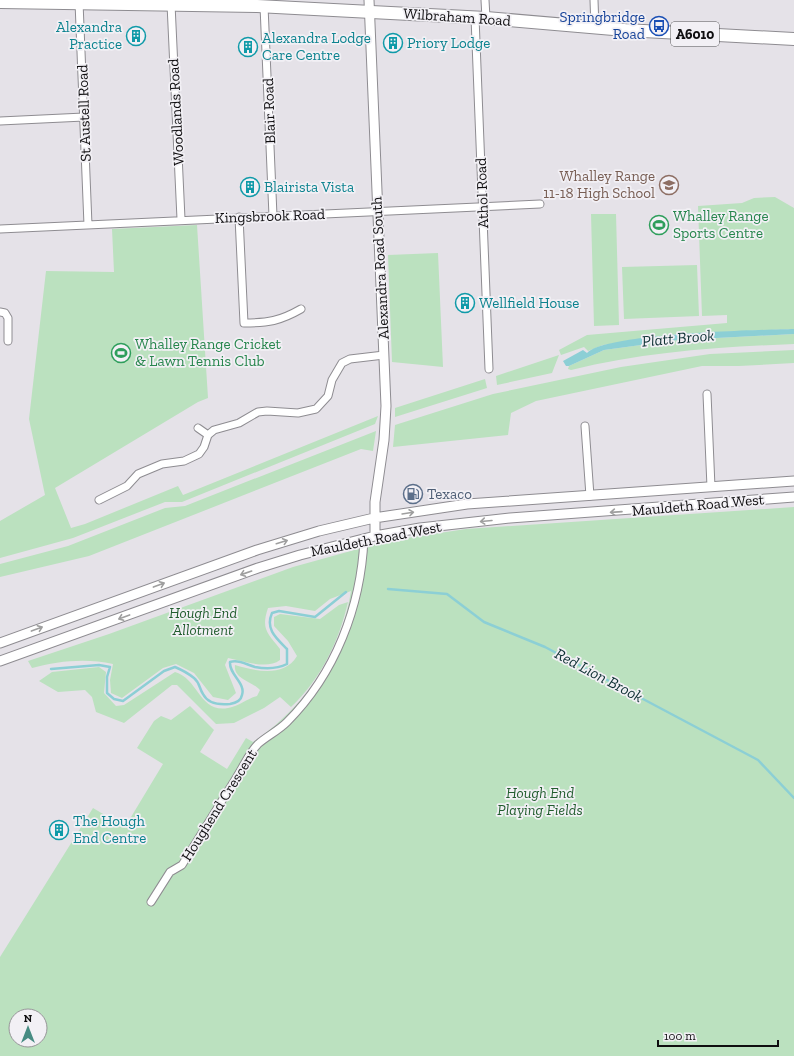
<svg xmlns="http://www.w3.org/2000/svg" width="794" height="1056" viewBox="0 0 794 1056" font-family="'Zilla Slab',serif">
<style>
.green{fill:#bbe1bf;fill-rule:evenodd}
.water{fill:#8ccfd5}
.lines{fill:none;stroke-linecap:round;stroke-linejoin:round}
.stream{stroke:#8ccfd5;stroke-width:2.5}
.minor-casing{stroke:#8e8c91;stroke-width:9}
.tertiary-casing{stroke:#8e8c91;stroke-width:11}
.trunk-casing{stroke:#8e8c91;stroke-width:14}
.minor{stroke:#fff;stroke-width:7}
.tertiary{stroke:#fff;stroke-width:9}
.trunk{stroke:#fff;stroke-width:12}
.oneway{stroke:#9f9f9f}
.labels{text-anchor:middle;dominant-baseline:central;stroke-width:3.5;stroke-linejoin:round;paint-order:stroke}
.shield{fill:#f2f0f5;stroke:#535255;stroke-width:1}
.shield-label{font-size:14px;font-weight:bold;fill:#0f0e10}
.street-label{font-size:15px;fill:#0f0e10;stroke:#f2f0f5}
.transit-label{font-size:15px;fill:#164399;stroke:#f2f0f5;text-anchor:end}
.culture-label{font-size:15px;fill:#0d838f;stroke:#f2f0f5;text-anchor:start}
.education-label{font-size:15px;fill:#785e54;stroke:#f2f0f5;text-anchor:end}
.leisure-label{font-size:15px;fill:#27864d;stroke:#f2f0f5;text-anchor:start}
.service-label{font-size:15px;fill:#4e5e75;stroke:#f2f0f5;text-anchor:start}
.park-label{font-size:15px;font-style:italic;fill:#215d2e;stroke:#f2f0f5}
.water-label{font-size:16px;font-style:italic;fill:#0e3033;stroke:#f2f0f5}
</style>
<rect width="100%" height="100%" fill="#e5e2e8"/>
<path class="green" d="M775 197 794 208V329L677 334 603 345 588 351 584 347 561 355 559 350 587 335 727 323V315L702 316 698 206 742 203 754 198Z
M591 214H616L619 325 594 326Z
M197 225 208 398 198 402 55 488 71 528 85 524 178 486 183 495 378 416 375 424 182 502H165L73 538 0 558V521L45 495 29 419 46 271 114 272 112 229Z
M438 253 443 367 392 362 388 255Z
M697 265 699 316 624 319 622 267Z
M794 334V344C719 347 644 352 571 370L568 369 569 366 604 350 678 340Z
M794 350V363L739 366H702L536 401 511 413 508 435 393 447 395 425 493 394 621 367 710 354Z
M559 355 552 373 497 385 496 376Z
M485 379 487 388 395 417V408Z
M376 431 373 451 361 449 89 556 0 577V564L68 546 165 508 185 506Z
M794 507V1056H0V957L93 808 125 827 163 764 137 748 154 721 161 716 171 720 190 706 214 730 200 752 227 769 246 738 253 742C263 735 273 728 282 719 319 686 343 640 351 591L330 599 315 611 286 606 268 608C261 629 267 633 280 649V660C267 670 244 661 228 658L225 665 236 693 228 700 213 697 194 673 176 664 163 668 122 698 111 693 110 680 113 664C86 658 58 661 32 668L28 661 109 634 293 567 387 541 466 529ZM16 1016H40V1040H16Z
M348 602C339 641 321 679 291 707L280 697 264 708 234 723 216 724 177 685H172L124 723 96 712 92 697 85 690 58 692 39 681 52 672 99 667 106 672 104 693 116 706 124 705 175 672C199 679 199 713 228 708 240 706 246 699 257 696L260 690C252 681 233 679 235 665 255 671 284 678 297 656L288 641 274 626V617L280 614 320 619 339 605Z"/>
<path class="water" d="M794 329V334L678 340 604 350 569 366H566L563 361 583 350 587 353C607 333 759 330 794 329Z"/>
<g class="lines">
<path class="stream" d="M388 589 447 594 484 622 545 647 758 760 794 798
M51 669 99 665 110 667 107 677V693L114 699 123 701 164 671 175 667C182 670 188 673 194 678 200 683 199 688 203 694 208 704 220 705 230 704 236 703 241 701 242 695 246 683 229 675 230 662 239 659 247 665 255 667 266 669 277 669 287 664V649C276 638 265 629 272 613L279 611 315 617 346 592"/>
<g class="minor-casing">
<path id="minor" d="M485 0 486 18
M594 0 595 28
M79 2 88 225
M171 4 181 219
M264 6 273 216
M475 17 489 369
M0 121 84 117
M239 217 244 323C268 323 280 321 301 309
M0 229 540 204
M0 312 5 313 8 318V341
M707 394 711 487
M585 426 590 496
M198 428 208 435
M99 500 127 486 138 474 162 464 184 461 199 454 204 447 208 435 214 430 239 423 258 412 267 411 298 413 316 409 328 396 332 380 342 363 350 359 384 355
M151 902 170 872 182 865C200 836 218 807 236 778 243 767 249 753 258 744 267 736 278 731 287 722 335 674 361 607 364 539"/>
</g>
<g class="tertiary-casing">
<path id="tertiary" d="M369 0 386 406 384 440 375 502V536
M0 643 257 550 319 531 374 518 467 504 794 481
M0 661 258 568 300 555 375 536 420 528 510 518 794 497"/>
</g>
<g class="trunk-casing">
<path id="trunk" d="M0 2 257 6 486 18 625 30 794 39"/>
</g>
<use href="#minor" class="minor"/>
<use href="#tertiary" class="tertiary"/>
<use href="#trunk" class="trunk"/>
</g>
<defs><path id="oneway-shaft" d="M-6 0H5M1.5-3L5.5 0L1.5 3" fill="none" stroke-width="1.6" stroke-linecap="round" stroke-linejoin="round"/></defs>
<g class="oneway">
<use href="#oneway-shaft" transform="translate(616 512) rotate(176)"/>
<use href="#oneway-shaft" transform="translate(408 513) rotate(-9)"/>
<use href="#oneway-shaft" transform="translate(486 521) rotate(175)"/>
<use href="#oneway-shaft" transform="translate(282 542) rotate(-17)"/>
<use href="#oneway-shaft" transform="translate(246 573) rotate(161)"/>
<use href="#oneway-shaft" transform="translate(159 585) rotate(-20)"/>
<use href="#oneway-shaft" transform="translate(124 617) rotate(160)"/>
<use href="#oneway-shaft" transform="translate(37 629) rotate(-20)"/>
</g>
<defs>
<g id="bus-ring" transform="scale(1)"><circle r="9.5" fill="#f2f0f5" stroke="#1a4fb4" stroke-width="1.5"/><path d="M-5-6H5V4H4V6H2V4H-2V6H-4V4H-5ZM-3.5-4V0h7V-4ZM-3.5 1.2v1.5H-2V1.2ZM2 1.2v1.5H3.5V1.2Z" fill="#1a4fb4"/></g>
<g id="building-ring" transform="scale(1)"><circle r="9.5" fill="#f2f0f5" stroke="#0f9aa8" stroke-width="1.5"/><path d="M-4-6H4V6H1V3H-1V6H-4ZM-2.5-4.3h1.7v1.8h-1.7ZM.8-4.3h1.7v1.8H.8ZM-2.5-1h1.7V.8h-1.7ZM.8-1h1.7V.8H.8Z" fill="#0f9aa8"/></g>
<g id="school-ring" transform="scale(1)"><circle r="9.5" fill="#f2f0f5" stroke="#8d6e63" stroke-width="1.5"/><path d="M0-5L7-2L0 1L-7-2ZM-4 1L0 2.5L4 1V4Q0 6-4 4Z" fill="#8d6e63"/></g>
<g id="stadium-ring" transform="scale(1)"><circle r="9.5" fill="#f2f0f5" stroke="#2e9e5b" stroke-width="1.5"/><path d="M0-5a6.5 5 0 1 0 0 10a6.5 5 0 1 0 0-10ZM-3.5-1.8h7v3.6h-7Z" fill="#2e9e5b"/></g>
<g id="fuel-ring" transform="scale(1)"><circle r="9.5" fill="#f2f0f5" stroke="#5c6f8a" stroke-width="1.5"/><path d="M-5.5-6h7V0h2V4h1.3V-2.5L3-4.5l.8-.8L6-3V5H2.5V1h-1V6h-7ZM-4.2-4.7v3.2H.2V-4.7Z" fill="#5c6f8a"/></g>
</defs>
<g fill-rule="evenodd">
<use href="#bus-ring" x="659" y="26"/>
<use href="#building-ring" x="136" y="36"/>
<use href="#building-ring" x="393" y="43"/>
<use href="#building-ring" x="248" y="47"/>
<use href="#school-ring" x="669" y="185"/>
<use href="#building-ring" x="250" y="187"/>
<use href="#stadium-ring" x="659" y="225"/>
<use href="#building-ring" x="465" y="303"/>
<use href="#stadium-ring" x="121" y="353"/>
<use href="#fuel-ring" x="413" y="494"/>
<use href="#building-ring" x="59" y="830"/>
</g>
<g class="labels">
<rect class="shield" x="671" y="22" width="48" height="24" rx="3"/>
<g class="shield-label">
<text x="695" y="34">A6010</text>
</g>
<g class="street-label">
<text transform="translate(457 17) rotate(4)">Wilbraham Road</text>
<text transform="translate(269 111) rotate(-92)">Blair Road</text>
<text transform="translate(176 112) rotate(-93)">Woodlands Road</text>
<text transform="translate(84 113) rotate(-92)">St Austell Road</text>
<text transform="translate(482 193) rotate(-92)">Athol Road</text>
<text transform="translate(270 216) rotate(-2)">Kingsbrook Road</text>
<text transform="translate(380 268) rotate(-93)">Alexandra Road South</text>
<text transform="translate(698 505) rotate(-5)">Mauldeth Road West</text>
<text transform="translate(376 539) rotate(-11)">Mauldeth Road West</text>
<text transform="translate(219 805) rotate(-58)">Houghend Crescent</text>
</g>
<g class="transit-label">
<text x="645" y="17">Springbridge<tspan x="645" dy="17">Road</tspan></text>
</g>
<g class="culture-label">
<text x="122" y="27" text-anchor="end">Alexandra<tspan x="122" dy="17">Practice</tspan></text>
<text x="262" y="38">Alexandra Lodge<tspan x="262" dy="17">Care Centre</tspan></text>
<text x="407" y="43">Priory Lodge</text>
<text x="264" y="187">Blairista Vista</text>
<text x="479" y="303">Wellfield House</text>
<text x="73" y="821">The Hough<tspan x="73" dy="17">End Centre</tspan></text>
</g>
<g class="education-label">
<text x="655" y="176">Whalley Range<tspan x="655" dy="17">11-18 High School</tspan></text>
</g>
<g class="leisure-label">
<text x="673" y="216">Whalley Range<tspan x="673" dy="17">Sports Centre</tspan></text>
<text x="135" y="344">Whalley Range Cricket<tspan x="135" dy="17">&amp; Lawn Tennis Club</tspan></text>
</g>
<g class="service-label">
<text x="427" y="494">Texaco</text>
</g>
<g class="park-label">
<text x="203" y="613">Hough End<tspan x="203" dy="17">Allotment</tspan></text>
<text x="540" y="793">Hough End<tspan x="540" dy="17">Playing Fields</tspan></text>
</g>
<g class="water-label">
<text transform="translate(678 338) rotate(-5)">Platt Brook</text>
<text transform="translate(599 675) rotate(28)">Red Lion Brook</text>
</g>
</g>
<g transform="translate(28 1028)"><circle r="19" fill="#f2f0f5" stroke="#979699"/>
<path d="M0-3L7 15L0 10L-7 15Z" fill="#468b82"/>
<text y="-6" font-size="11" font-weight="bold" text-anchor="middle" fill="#0f0e10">N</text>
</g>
<path d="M658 1040v6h120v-6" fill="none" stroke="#0f0e10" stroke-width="2"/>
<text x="664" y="1040" font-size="12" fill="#0f0e10" stroke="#f2f0f5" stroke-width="3" paint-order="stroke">100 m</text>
</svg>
